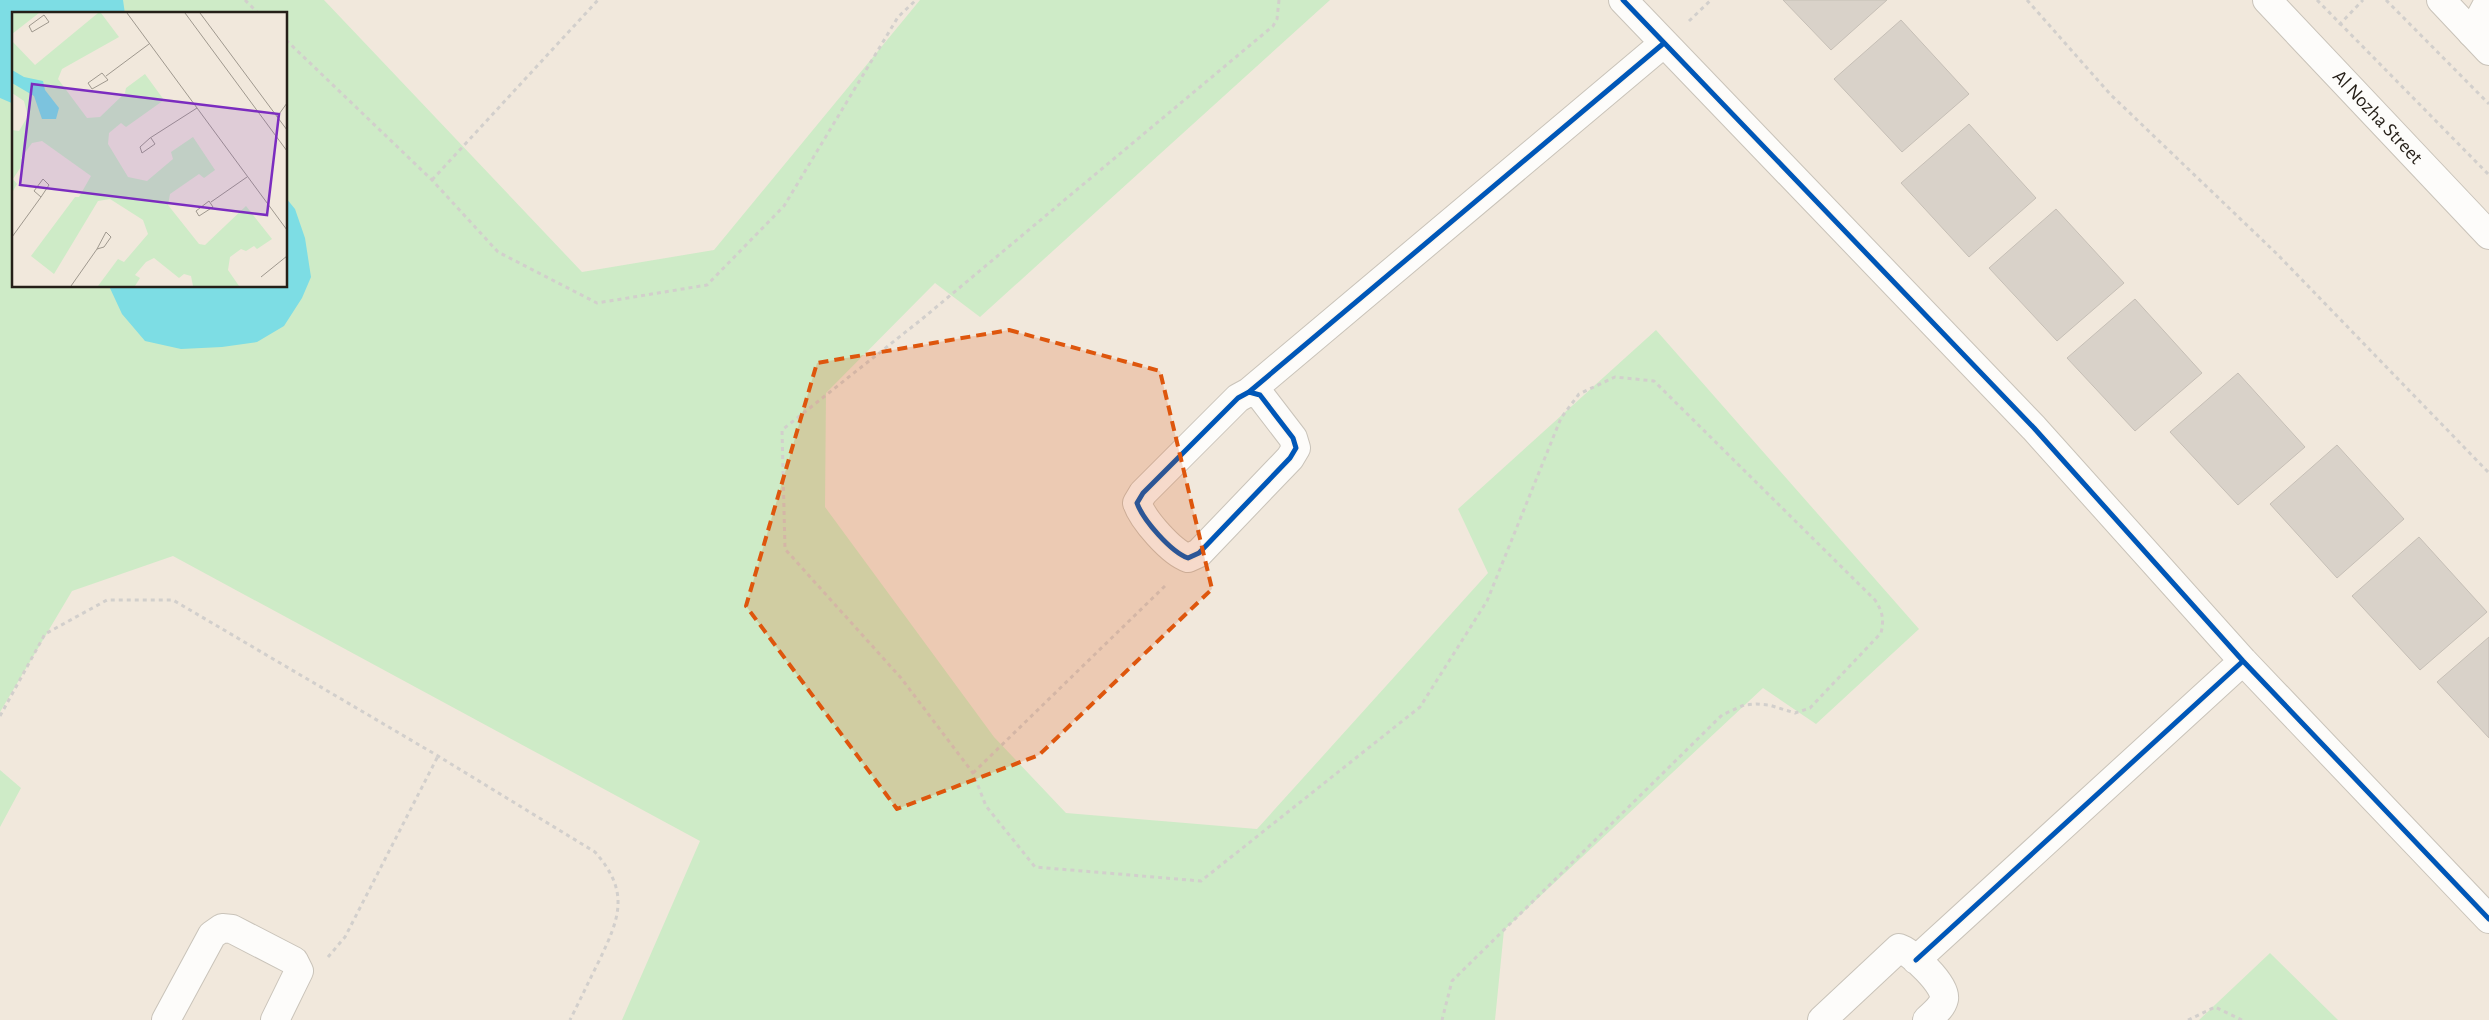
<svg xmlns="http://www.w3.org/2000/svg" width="2489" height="1020" viewBox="0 0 2489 1020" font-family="'Alegreya Sans',sans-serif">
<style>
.green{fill:#ceebc7;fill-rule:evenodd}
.water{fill:#7ddde4}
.building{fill:#d9d2c9;stroke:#c6bfb6}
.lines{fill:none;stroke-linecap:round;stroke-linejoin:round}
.street-casing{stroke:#c9c3b9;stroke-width:30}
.secondary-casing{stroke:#c9c3b9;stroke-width:30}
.path{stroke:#d2cfcc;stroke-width:3;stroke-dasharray:4 4;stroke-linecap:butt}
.street{stroke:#fdfcfa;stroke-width:28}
.secondary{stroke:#fdfcfa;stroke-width:28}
.cycleway-casing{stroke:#fef8ef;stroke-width:8}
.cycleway{stroke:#0057b8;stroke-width:5}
.marked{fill:#de560d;fill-opacity:0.2;stroke:#de560d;stroke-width:4;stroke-dasharray:10 6;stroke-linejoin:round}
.labels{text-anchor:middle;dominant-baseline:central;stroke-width:4;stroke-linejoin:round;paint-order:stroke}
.street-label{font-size:20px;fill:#251f18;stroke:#fef8ef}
.inset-road{fill:none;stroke:#9f988e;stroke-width:1}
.view{fill:#7b2cbf;fill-opacity:0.15;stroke:#7b2cbf;stroke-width:2.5}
.inset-edge{fill:none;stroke:#251f18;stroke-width:2.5}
</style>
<rect width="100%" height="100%" fill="#f1e8dc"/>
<path class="green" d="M0 0H324L582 272 714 250 920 0H1330L980 317 935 283 826 393 825 507 994 737 1066 813 1257 829 1488 573 1458 509 1656 330 1919 629 1816 724 1763 688 1504 930 1495 1020H622L700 841 173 556 72 591 0 712ZM14 14H286V286H14Z
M0 770 21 788 0 827Z
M2270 953 2338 1020H2199Z"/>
<path class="water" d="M0 0H123L125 14H14V104L0 98Z
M286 198 295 209 305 238 311 277 302 298 284 326 257 342 222 347 181 349 145 341 122 314 109 286H286Z"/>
<path class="building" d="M1783 0H1887L1831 50Z
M1901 20 1969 94 1902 152 1834 79Z
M1969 124 2036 198 1969 257 1901 183Z
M2056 209 2124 283 2057 341 1989 268Z
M2135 299 2202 373 2135 431 2067 358Z
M2238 373 2305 447 2238 505 2170 432Z
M2337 445 2404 519 2337 578 2270 504Z
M2419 537 2487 612 2420 670 2352 596Z
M2489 637V738L2437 682Z"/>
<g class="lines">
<g class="street-casing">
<path id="street" d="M1623 0 2034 428 2243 661 2489 919
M2472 33 2489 1
M1249 392 1260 395 1293 438 1296 448 1290 458 1199 553 1188 558C1171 552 1143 520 1137 503L1143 493 1238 398 1249 392 1664 43
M1916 960 2243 661
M166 1020 212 935 222 928 232 929 294 961 299 971 275 1020
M1822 1020 1899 948C1911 952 1947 985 1944 999 1942 1008 1933 1014 1927 1020"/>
</g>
<g class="secondary-casing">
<g id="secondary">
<path id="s1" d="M2267 0 2489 235"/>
<path d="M2441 0 2489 51"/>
</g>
</g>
<path class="path" d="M245 0 259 14
M1279 0 1277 19 1273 26 922 319 782 430 785 549 901 678 973 773 986 806 1035 867 1201 881 1420 707 1487 601 1561 418 1579 394 1615 377 1654 381 1875 600C1883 612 1884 620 1881 633L1810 708 1795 713 1769 705 1756 704 1744 705 1722 715 1452 981 1442 1020
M2027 0 2111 95 2277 254 2489 473
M2317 0 2489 175
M2386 0 2489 104
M1689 21 1711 0
M2339 25 2363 0
M286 40 432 180 498 252 597 303 707 285 784 206 898 17 916 0
M432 180 598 0
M0 716 45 634 107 600H173L438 756 595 852C630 892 620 917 599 961 589 981 580 1000 570 1020
M973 773 1166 585
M328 957 345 937 438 756
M2188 1020 2215 1007 2242 1020"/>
<use href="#street" class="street"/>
<use href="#secondary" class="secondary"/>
<g class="cycleway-casing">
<path id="cycleway" d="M1623 0 2034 428 2243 661 2489 919
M1249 392 1260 395 1293 438 1296 448 1290 458 1199 553 1188 558C1171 552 1143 520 1137 503L1143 493 1238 398 1249 392 1664 43
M1916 960 2243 661"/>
</g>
<use href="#cycleway" class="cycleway"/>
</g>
<path class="marked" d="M1009 330 1160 371 1212 589 1039 755 897 809 746 606 817 363Z"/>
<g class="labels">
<g class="street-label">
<text stroke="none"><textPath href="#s1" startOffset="161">Al Nozha Street</textPath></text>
</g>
</g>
<g transform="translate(12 12)">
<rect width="275" height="275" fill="#f1e8dc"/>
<path d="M0 1H27L0 22ZM86 1H89L107 25 50 57 46 67 75 106 88 105 113 81 114 76 133 62 152 88 114 115 109 111 97 121 96 132 116 165 135 169 161 147 159 140 181 125 203 158 192 166 187 162 158 182 156 193 187 232 193 233 234 194 260 227 245 237 242 234 234 239 229 237 218 245 216 258 227 274H181L179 264 172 262 167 266 142 246 134 250 123 263 128 266 123 274H86L106 247 112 250 136 222 131 208 98 187 86 189 42 262 19 244 63 185H67L79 164 30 129 20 131 9 146 12 150 1 167 5 172 0 181V118L7 119 16 104 12 89 0 81V29L23 53Z" fill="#ceebc7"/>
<path d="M0 58 12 65 31 69 33 78 47 96 44 107H30L22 84 0 71Z" fill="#7ddde4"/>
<path class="inset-road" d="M115 1 275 218M173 1 275 139M188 1 275 118M32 3 37 10 20 20 17 14ZM90 61 96 68 80 77 76 71ZM94 64 137 32M265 105 275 91M139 126 143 132 130 141 128 135 138 126 185 96M197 189 201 195 187 204 184 199ZM199 190 235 165M94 220 99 225 92 235 85 237ZM0 225 29 185 37 173 31 167 22 179 29 185M249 265 275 244M59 274 85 237"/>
<path class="view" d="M20 72 267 102 255 203 8 173Z"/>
<rect width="275" height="275" class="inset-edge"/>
</g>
</svg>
